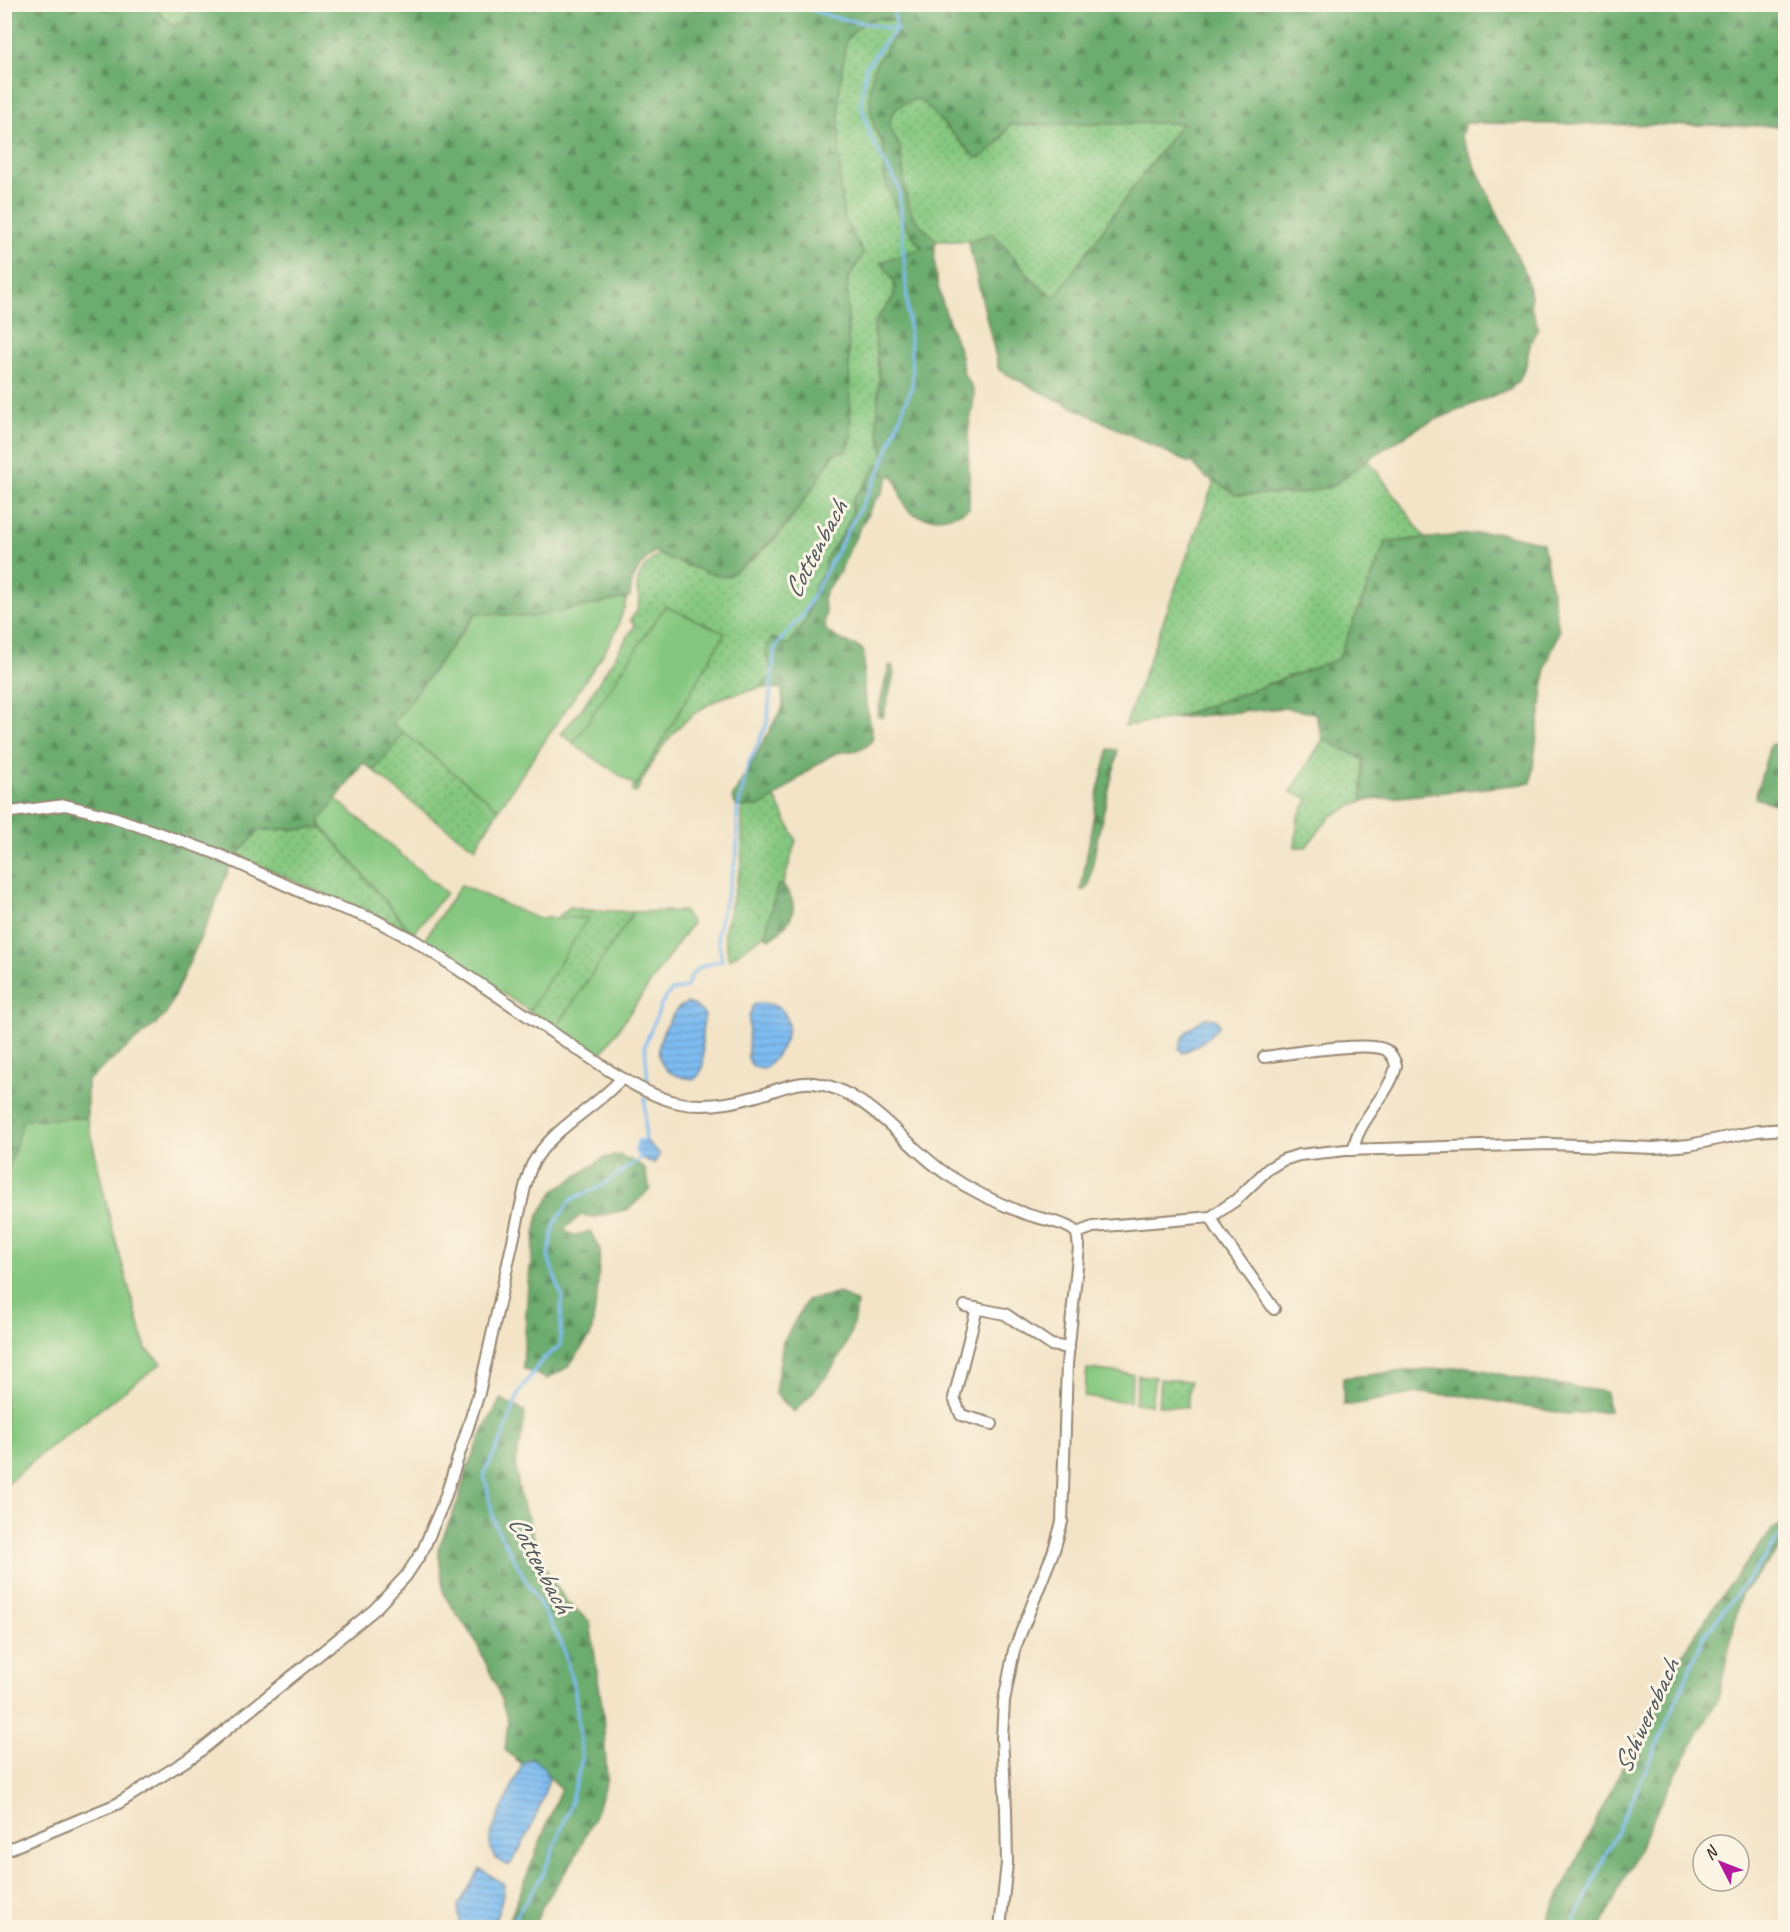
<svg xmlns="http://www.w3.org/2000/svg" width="1790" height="1932" viewBox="0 0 1790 1932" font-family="Caveat,sans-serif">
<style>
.grass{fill:url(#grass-dots);stroke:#60784f;stroke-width:1.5}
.forest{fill:url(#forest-firs);stroke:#546b46;stroke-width:1.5}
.garden{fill:#85c780;stroke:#60784f;stroke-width:1.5}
.water{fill:url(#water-rules);stroke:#5d7488;stroke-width:1.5}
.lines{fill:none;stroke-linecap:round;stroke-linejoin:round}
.stream{stroke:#7fbdf2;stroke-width:3}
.minor-casing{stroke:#978773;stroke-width:14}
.minor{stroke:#fff;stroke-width:10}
.labels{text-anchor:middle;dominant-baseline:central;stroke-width:6;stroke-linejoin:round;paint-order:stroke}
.water-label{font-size:27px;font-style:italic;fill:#4f565e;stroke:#fcf5e5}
</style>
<defs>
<pattern id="grass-dots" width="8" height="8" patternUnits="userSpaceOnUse" patternTransform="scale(1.5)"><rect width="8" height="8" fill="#85c780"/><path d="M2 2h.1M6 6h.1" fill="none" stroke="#6ea268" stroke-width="1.8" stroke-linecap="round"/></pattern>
<pattern id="forest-firs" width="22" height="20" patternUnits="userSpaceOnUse" patternTransform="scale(1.5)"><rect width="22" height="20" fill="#6cac6e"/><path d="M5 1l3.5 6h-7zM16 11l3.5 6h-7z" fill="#5a8c5a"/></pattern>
<pattern id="water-rules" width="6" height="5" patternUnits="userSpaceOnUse" patternTransform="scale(1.5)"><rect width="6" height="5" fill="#7fbdf2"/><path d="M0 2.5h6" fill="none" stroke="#699ac3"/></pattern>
</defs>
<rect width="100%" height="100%" fill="#fcf5e5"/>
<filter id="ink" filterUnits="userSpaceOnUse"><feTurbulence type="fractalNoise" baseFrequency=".0167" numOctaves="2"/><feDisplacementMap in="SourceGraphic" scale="12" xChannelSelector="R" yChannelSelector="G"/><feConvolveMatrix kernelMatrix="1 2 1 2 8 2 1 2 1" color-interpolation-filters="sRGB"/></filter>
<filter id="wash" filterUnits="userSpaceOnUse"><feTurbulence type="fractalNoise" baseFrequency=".008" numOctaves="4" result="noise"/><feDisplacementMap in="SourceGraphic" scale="24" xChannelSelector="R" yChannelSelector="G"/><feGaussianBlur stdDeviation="1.35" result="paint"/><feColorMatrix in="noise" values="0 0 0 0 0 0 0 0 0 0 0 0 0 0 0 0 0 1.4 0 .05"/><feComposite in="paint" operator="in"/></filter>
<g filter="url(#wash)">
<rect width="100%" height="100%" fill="#f3e4c8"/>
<path class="grass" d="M155 5H193L183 22 174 26 161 15Z
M878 18 896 21 898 33 891 43 874 128 882 143 884 152 883 164 898 215 922 249 892 275C901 300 885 304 874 324L879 375 877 425 885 460 883 464H878C874 471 870 480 864 486 857 496 848 498 853 513L841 537 834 546 823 575 818 580 808 606 807 618 790 644H781L777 639 767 658C770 665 776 677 768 683 757 692 737 692 724 697 678 716 657 751 636 793L633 792 634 783 561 734 583 707 635 625 630 620 637 611 640 598 637 592C636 575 645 565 658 554L724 576 730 575 757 556 774 540 790 521 835 452 850 445 847 283C850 272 862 259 863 253 855 238 844 223 841 207 835 166 836 105 842 64 844 57 843 48 846 41 851 29 866 20 878 18Z
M917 99 924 103 974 156 1000 142 1010 125 1183 122 1132 189 1055 297 1036 284 993 233 968 241H936C930 232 920 227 914 217 902 196 905 172 900 149 898 139 887 129 890 120 893 106 905 102 917 99Z
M1368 459 1426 539 1386 542 1338 659 1174 718 1125 726 1213 485 1211 478 1335 485Z
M404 733 499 809 475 848 421 810 374 771Z
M1323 739 1363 759 1362 801 1331 816 1306 847H1295L1298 817 1309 799 1291 792Z
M775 797 796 840 783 885H778L776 891 765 934 729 960 724 933 742 862V807H759Z
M323 828 413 934 386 919 312 889 236 855 259 830Z
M570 907 585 910 634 912 556 1028 529 1011 587 919 557 918Z
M1160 1379 1190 1381 1187 1408 1158 1405Z"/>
<path class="forest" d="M193 4 1785 5V126L1465 123 1461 136 1526 275 1531 296V307L1538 327 1530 344 1525 369 1519 380 1511 388 1421 426 1368 459 1335 485 1304 493 1235 495 1211 478 1207 479 1192 462 1189 463 1035 389 999 370 968 241 993 233 1036 284 1055 297 1132 189 1182 123 1010 125C1001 139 994 150 979 158L974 156 924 103 917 99C905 102 893 107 890 120 887 129 898 139 900 149 905 172 902 196 914 217 920 227 930 232 936 241 929 280 949 319 961 356 962 361 962 368 964 374 968 381 973 385 974 394 974 407 969 421 968 435 968 459 970 484 969 508 955 519 918 524 906 507 899 498 900 486 893 476H889L882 493 874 502 851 546 839 573 826 590 823 599 826 611 824 626 827 631 837 638 861 648 864 653V693L873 738C862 757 848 747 832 755 808 768 789 788 767 803L759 807H737L732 798 783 706 782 689 758 687C791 674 750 654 773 638L781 644H789L807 618 815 585 825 571C822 557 835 547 842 536 846 528 849 520 853 513 848 498 858 495 865 484 870 478 874 470 878 464H883L885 460 877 425 879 375 874 324C891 294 909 295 880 262L922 248C905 226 890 203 884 175 882 164 886 153 882 143 880 137 875 132 874 126 868 108 869 90 873 71 878 52 898 43 898 23L887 18 871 19 857 28 846 41 839 94 840 188 844 218 863 253C862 259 850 272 847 283L851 440 846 452 835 453C809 494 784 536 743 565 738 569 731 577 723 576 708 575 674 560 658 554L655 551C640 564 631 577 630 597L532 617 476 613 393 724 404 733 374 771 363 763 319 822 323 828 260 830 236 856 230 866 210 917 165 1016 87 1081V1118L23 1120 5 1183V5H155L161 15 174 26 183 22Z
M1495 532 1543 543 1559 631 1546 666 1531 783 1362 801 1363 759 1323 739 1315 713 1282 708 1174 718 1338 659 1386 542Z
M892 665 894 674 883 718 877 716 889 666Z
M1785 742H1786L1785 807 1755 798 1770 745Z
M1109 749 1117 750V756L1098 835 1089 886 1085 890H1081L1098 790Z
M778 885H783C803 908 791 923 770 939L766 937 765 934Z
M619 1155 644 1167 650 1189 629 1209 595 1217 581 1215 563 1230 576 1236 590 1231 600 1250 597 1295 591 1335 568 1367 547 1379 523 1368 528 1283 538 1216 554 1191 604 1158Z
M840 1293 857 1303C855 1313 854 1322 851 1331 841 1363 817 1389 794 1412L775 1393 783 1342 807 1300Z
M1469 1367 1526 1380 1606 1392 1609 1411 1567 1414 1467 1396 1417 1393 1351 1405H1343V1378L1405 1371Z
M501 1399 525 1412 522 1435 515 1462 520 1496 544 1566 566 1601 590 1622 603 1713 607 1779 594 1818 574 1859 543 1905 534 1927H507L561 1788C549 1779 543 1768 532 1758L522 1764 505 1750 508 1721 496 1685 475 1640 444 1595 438 1549 458 1501 467 1469 485 1427Z
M1785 1522V1543L1741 1594 1718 1699 1668 1788 1601 1927H1544L1663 1684 1718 1601 1772 1530Z"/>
<path class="garden" d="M627 598 617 629 603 654 499 809 393 724 477 613 532 617Z
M665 606 725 633 636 786 573 744Z
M336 799 446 893 413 934 319 822Z
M461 885 536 918H588L529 1011 424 940Z
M683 911 692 923 599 1057 556 1028 634 912Z
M87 1118 111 1224 146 1349 162 1363 46 1450 5 1485V1183L23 1120Z
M1087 1369 1133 1374 1130 1402 1084 1397Z
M1138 1375 1155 1377 1151 1405 1135 1403Z"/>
<path class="water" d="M687 1003 695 1006 705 1015C704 1021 702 1027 702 1034 701 1050 709 1067 695 1079 657 1076 650 1053 668 1023 674 1013 676 1007 687 1003Z
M760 1003C805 1004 787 1051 764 1069 755 1068 751 1067 748 1058L749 1017 753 1005Z
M1206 1018 1214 1019 1218 1021 1219 1026 1204 1041 1183 1053 1179 1048C1182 1034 1193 1024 1206 1018Z
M645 1140 660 1154 654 1163 641 1158 636 1151 638 1141Z
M532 1758 543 1767 549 1779C540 1809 528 1839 509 1866 494 1860 489 1852 490 1836L522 1764Z
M480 1869 504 1884C503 1900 499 1913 491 1927H463L460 1925 458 1906Z"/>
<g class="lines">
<path class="stream" d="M794 4 829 16 897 30
M892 4 897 29
M648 1085 645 1044 662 1003 671 991 687 987C692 966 703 966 722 960L717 934 737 854V812L748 765 767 724 775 647 802 616 880 471 913 383 899 188 870 136 861 102 866 67 887 39 897 30
M509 1928 544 1872 568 1812 582 1759 575 1691 562 1644 495 1525 484 1474 504 1434 519 1392 542 1360 560 1346 562 1297 548 1257 555 1223 572 1199 600 1187 641 1158 636 1151 638 1141 645 1140V1098
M1571 1928 1651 1759 1704 1636 1782 1535"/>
</g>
</g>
<g filter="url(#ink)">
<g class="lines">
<g class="minor-casing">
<path id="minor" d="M4 816 11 812 65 805 113 817 215 853 319 900 373 919 417 942 610 1071C665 1104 692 1115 757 1096 775 1091 794 1081 814 1083 869 1090 905 1147 948 1175 972 1191 999 1204 1026 1214 1042 1220 1064 1221 1077 1233L1079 1247 1067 1364 1062 1522 1054 1550 1014 1650 1004 1701 1002 1738 1006 1809 1007 1863 1000 1928
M1264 1057C1287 1054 1368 1040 1386 1050 1391 1053 1395 1060 1396 1066 1390 1095 1355 1123 1354 1150
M1211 1217 1218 1230 1274 1309
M1077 1233 1093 1227 1211 1217 1236 1200 1268 1169 1283 1160 1299 1155 1346 1150 1551 1144 1654 1148 1689 1145 1757 1131 1786 1129
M965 1306 1005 1314 1051 1345 1069 1348
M977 1308 954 1398 961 1415 992 1424
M4 1851 117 1804 195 1755 374 1610 406 1576 423 1550 444 1501 479 1393 525 1187C527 1180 529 1172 532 1165 551 1128 595 1109 622 1078"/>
</g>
<use href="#minor" class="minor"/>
</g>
</g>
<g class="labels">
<g class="water-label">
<text transform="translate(815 549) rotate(-62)">Cottenbach</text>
<text transform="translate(541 1564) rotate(62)">Cottenbach</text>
<text transform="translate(1646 1716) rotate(-65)">Schwerobach</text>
</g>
</g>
<rect width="1790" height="1932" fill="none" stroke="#fcf5e5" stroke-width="24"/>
<g transform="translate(1721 1863) rotate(312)"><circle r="28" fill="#fcf5e5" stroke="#afa495" stroke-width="1.5"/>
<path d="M0-4.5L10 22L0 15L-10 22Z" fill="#b5179e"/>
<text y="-9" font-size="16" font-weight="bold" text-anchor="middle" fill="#3b2a1e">N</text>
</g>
</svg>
